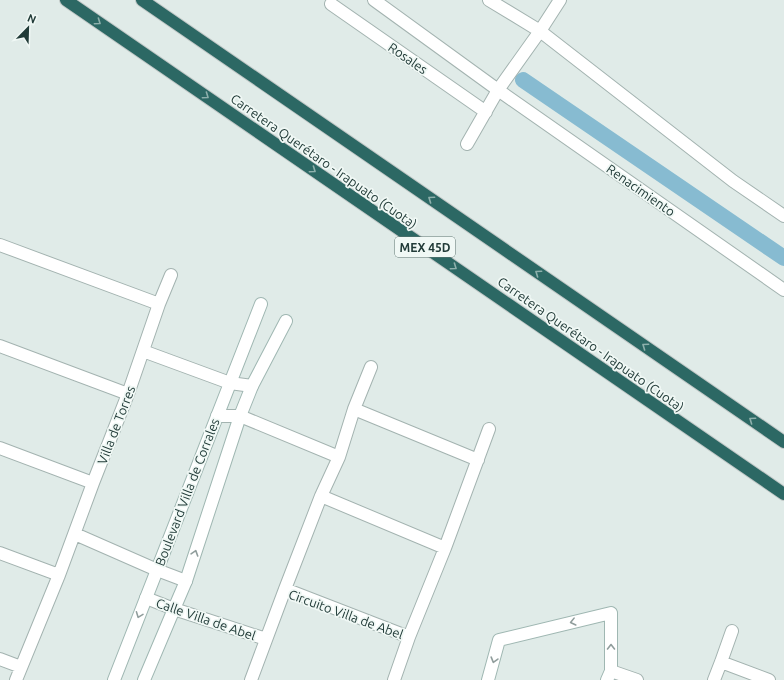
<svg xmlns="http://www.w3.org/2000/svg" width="784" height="680" viewBox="0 0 784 680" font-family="Ubuntu,sans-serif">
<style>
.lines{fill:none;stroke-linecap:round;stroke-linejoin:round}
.canal{stroke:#87bbd1;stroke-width:16}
.street-casing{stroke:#a3b3b0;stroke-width:14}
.secondary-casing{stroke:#9fb7b2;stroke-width:14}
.highway-casing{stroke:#c1c8c7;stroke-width:14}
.street{stroke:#fff;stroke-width:12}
.secondary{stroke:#fff;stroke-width:12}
.highway{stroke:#2c6864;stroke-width:12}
.oneway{stroke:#8eb0ac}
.oneway2{stroke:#909d9c}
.labels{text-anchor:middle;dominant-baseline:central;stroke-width:3.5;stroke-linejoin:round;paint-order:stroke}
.shield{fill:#f0f8f5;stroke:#5f7471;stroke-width:1}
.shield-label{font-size:12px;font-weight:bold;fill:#213b38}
.street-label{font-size:13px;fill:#213b38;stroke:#f0f8f5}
</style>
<rect width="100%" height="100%" fill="#e0ebe8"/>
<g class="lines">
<path class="canal" d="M523 80 784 258"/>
<g class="street-casing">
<path id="street" d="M374 0 498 90 784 290
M489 0 540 31 733 181 784 216
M331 4 486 112
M467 144 498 90 540 31 560 0
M0 245 159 304
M0 346 128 394
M143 351 230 383 252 386
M354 409 478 460
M217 416H240L339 457
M0 448 93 483
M321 496 445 548
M75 534 157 570 186 581
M0 553 59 575
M285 589 409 637
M146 598 174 609 266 639
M0 659 21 667
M721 662 769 680
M611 671 637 680
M16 680 59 575 93 483 128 394 159 304 171 275
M251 680 285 589 321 496 339 457 354 409 371 367
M394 680 409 637 445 548 489 429
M714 680 721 662 732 631"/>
</g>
<g class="secondary-casing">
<path id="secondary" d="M114 680 261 304
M144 680 174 609 186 581 240 416 252 386 286 321
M488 680 499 640 611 613V671L607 680"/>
</g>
<g class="highway-casing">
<path id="highway" d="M66 0 784 494
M142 0 784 442"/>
</g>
<use href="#street" class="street"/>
<use href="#secondary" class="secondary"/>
<use href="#highway" class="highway"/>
</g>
<defs><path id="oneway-chevron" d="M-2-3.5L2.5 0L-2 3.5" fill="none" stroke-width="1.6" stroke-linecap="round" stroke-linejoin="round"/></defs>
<g class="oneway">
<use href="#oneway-chevron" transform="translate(98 22) rotate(35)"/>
<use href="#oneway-chevron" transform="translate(206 96) rotate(35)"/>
<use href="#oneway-chevron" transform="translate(313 170) rotate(35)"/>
<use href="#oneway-chevron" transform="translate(431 199) rotate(-145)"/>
<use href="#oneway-chevron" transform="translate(454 267) rotate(35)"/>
<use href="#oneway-chevron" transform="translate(538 273) rotate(-145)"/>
<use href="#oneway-chevron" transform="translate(645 346) rotate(-145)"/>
<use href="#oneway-chevron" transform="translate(752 420) rotate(-145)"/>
</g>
<g class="oneway2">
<use href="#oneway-chevron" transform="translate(195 553) rotate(-72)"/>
<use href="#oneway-chevron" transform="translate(139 615) rotate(111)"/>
<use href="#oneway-chevron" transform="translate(573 622) rotate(166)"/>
<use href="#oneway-chevron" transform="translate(611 647) rotate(-90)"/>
<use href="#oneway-chevron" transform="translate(494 660) rotate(106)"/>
</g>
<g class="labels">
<rect class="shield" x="395" y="237" width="60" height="20" rx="3"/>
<g class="shield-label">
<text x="425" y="247">MEX 45D</text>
</g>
<g class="street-label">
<text transform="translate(408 58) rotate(35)">Rosales</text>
<text transform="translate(324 161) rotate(35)">Carretera Querétaro - Irapuato (Cuota)</text>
<text transform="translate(641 190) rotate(35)">Renacimiento</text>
<text transform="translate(591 344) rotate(35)">Carretera Querétaro - Irapuato (Cuota)</text>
<text transform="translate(116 425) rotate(-69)">Villa de Torres</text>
<text transform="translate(187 492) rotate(-69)">Boulevard Villa de Corrales</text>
<text transform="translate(346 614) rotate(20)">Circuito Villa de Abel</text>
<text transform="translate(206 619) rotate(19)">Calle Villa de Abel</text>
</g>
</g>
<g transform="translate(28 28) rotate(23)" stroke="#f0f8f5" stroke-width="3" paint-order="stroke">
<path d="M0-3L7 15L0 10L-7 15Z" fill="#213b38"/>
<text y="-6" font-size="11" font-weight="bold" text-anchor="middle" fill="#213b38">N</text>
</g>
</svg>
